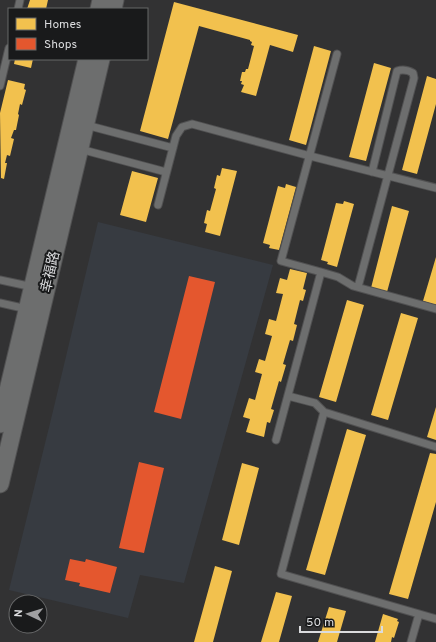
<svg xmlns="http://www.w3.org/2000/svg" width="436" height="642" viewBox="0 0 436 642" font-family="Overpass,'Noto Sans SC',sans-serif">
<style>
.built{fill:#373b41}
.homes{fill:#f2c14e}
.shops{fill:#e4572e}
.lines{fill:none;stroke-linecap:round;stroke-linejoin:round}
.service-casing{stroke:#515152;stroke-width:9}
.tertiary-casing{stroke:#515152;stroke-width:19}
.service{stroke:#6d6e6e;stroke-width:7}
.tertiary{stroke:#6d6e6e;stroke-width:17}
.labels{text-anchor:middle;dominant-baseline:central;stroke-width:4;stroke-linejoin:round;paint-order:stroke}
.street-label{font-size:14px;fill:#dbdcde;stroke:#191a1b}
</style>
<rect width="100%" height="100%" fill="#323233"/>
<path class="built" d="M98 222 273 265 184 583 140 575 128 618 9 590 53 411Z"/>
<path class="homes" d="M30 0H48L46 9H27Z
M174 2 298 35 293 52 270 45 256 96 241 92 244 85 241 84 242 81H240L242 72H245L246 69H248L254 46 251 45 252 42 250 41V40L199 26 168 139 140 131Z
M314 46 331 51 306 145 289 140Z
M15 59H33L31 68 14 64Z
M374 63 391 68 366 161 349 157Z
M427 76 436 79V104L417 174 402 170Z
M8 80 25 84 24 89 26 90 22 105 20 104 18 114 19 115 16 130H14L11 138 14 139 10 156 7 155 5 163H7L4 179 1 178V181L0 113Z
M222 168 237 171 220 236 205 232 207 224 204 223 207 210 210 211 216 189 214 188 217 175 220 176Z
M132 171 158 178 146 222 120 215Z
M286 184 296 187 279 250 269 248 270 245 263 243 278 186 285 188Z
M344 201 354 204 337 267 327 264 328 262 321 260 336 203 343 204Z
M392 206 409 211 387 292 371 288Z
M436 257V305L423 301Z
M290 269 307 273 303 289 306 290 303 301 300 300 294 324 297 325 293 341 290 340 283 364 286 365 281 382 279 381 271 409 274 410 270 423 267 422 264 437 246 432 250 419 243 417 249 398 255 400 262 374 255 372 259 359 265 361 272 336 265 334 269 319 276 321 283 294 276 293 280 278 287 280Z
M347 300 364 305 336 402 319 397Z
M401 313 418 318 388 420 371 415Z
M436 407V440L427 437Z
M347 429 366 435 325 575 306 570Z
M430 453 436 454V502L408 599 389 594Z
M242 463 259 468 239 545 222 540Z
M215 566 232 571 213 642H194Z
M276 592 292 596 279 642H261Z
M329 607 346 611 337 642H318Z
M383 614 398 619 397 621 399 622 394 638 392 637 391 642H375Z"/>
<path class="shops" d="M189 276 215 282 181 419 154 412Z
M139 462 164 468 144 553 119 548Z
M70 559 85 562 86 559 117 567 110 593 79 586 80 583 65 580Z"/>
<g class="lines">
<g class="service-casing">
<path id="service" d="M18 9 20 0
M0 86 9 48
M86 125 173 148
M80 149 166 172
M158 205 176 136 182 127 192 124 310 156 436 188
M321 272 281 261 337 54
M0 280 33 287
M358 287 414 78 413 73C408 70 403 69 397 71L372 172
M0 303 27 309
M288 396 315 403 324 412 436 447
M324 412 281 574 436 619
M276 440 321 272 338 277 353 286 436 309
M411 642 419 614"/>
</g>
<g class="tertiary-casing">
<path id="tertiary" d="M99 9 101 0
M113 9 115 0
M0 424 87 59
M0 484 101 59"/>
</g>
<use href="#service" class="service"/>
<use href="#tertiary" class="tertiary"/>
</g>
<g class="labels">
<g class="street-label">
<text transform="translate(51 272) rotate(-77)">幸福路</text>
</g>
</g>
<rect x="8" y="8" width="140" height="52" fill="#191a1b" stroke="#676869"/>
<rect x="16" y="18" width="20" height="12" fill="#f2c14e" stroke="#676869"/>
<text x="44" y="28" font-size="12" fill="#dbdcde">Homes</text>
<rect x="16" y="38" width="20" height="12" fill="#e4572e" stroke="#676869"/>
<text x="44" y="48" font-size="12" fill="#dbdcde">Shops</text>
<g transform="translate(28 614) rotate(274)"><circle r="19" fill="#191a1b" stroke="#676869"/>
<path d="M0-3L7 15L0 10L-7 15Z" fill="#a0a0a2"/>
<text y="-6" font-size="11" font-weight="bold" text-anchor="middle" fill="#dbdcde">N</text>
</g>
<path d="M300 626v6h82v-6" fill="none" stroke="#dbdcde" stroke-width="2"/>
<text x="306" y="626" font-size="12" fill="#dbdcde" stroke="#191a1b" stroke-width="3" paint-order="stroke">50 m</text>
</svg>
